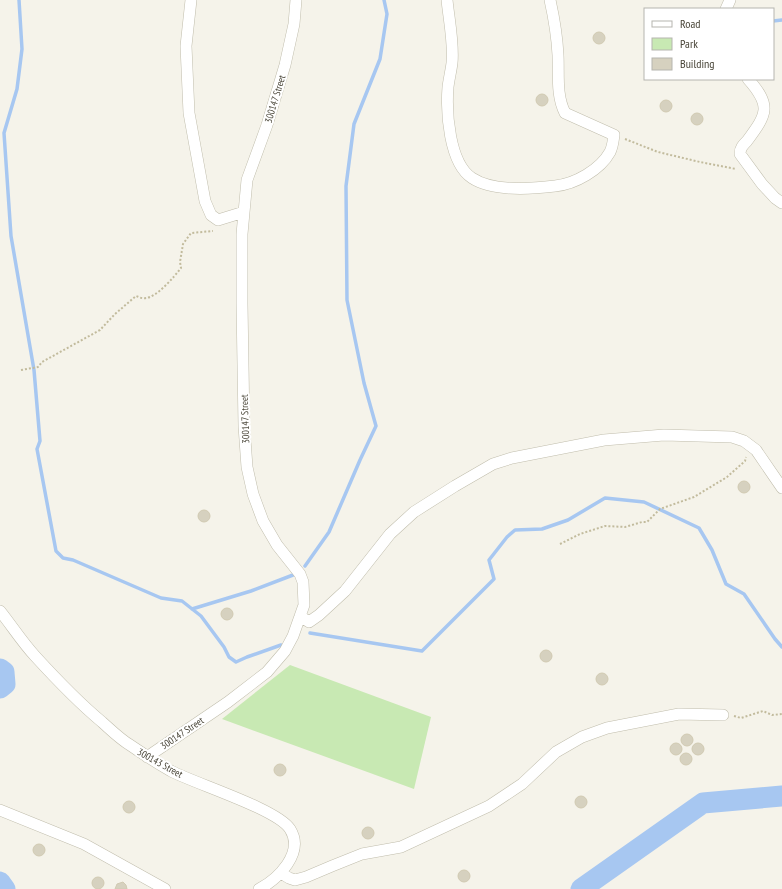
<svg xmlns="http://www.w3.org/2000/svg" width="782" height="889" viewBox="0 0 782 889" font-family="'PT Sans Narrow',sans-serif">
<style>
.green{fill:#c8e9b3}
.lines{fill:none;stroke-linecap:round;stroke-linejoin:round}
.stream{stroke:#a7c7f1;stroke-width:3.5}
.river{stroke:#a7c7f1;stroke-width:21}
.building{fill:#d6d1bf;stroke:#d1cab2}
.street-casing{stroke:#c0bdac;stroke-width:12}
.path{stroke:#c2bb9d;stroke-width:2;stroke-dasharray:2 2;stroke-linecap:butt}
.street{stroke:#fff;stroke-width:11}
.labels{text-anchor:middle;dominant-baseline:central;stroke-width:4;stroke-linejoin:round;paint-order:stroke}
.street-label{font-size:10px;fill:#494538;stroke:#fff}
</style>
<rect width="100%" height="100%" fill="#f5f3ea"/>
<path class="green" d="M290 665 431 717 414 789 222 719Z"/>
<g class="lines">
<path class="stream" d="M19 0 22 49 17 89 4 133 11 236 34 370 40 441 37 449 56 551 63 558 73 560 161 598 182 601 201 616 224 647 229 657 236 662 247 657 281 645
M773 21 782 20
M305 566 329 532 360 460 376 426 364 383 347 300 346 186 354 124 380 59 387 14 384 0
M192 609 251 591 293 575
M310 633 422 651 494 579 489 560 507 537 515 530 542 529 568 520 605 498 644 502 699 528 712 550 726 584 744 594 775 639 782 647"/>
<path class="river" d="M0 669 4 672 5 684 0 688
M0 882 5 889
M581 889 703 803 782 796"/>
</g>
<path class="building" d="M593 38a6 6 0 1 1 12 0a6 6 0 1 1-12 0Z
M536 100a6 6 0 1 1 12 0a6 6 0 1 1-12 0Z
M660 106a6 6 0 1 1 12 0a6 6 0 1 1-12 0Z
M691 119a6 6 0 1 1 12 0a6 6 0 1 1-12 0Z
M738 487a6 6 0 1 1 12 0a6 6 0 1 1-12 0Z
M198 516a6 6 0 1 1 12 0a6 6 0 1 1-12 0Z
M221 614a6 6 0 1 1 12 0a6 6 0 1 1-12 0Z
M540 656a6 6 0 1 1 12 0a6 6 0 1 1-12 0Z
M596 679a6 6 0 1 1 12 0a6 6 0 1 1-12 0Z
M681 740a6 6 0 1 1 12 0a6 6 0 1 1-12 0Z
M692 749a6 6 0 1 1 12 0a6 6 0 1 1-12 0Z
M670 749a6 6 0 1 1 12 0a6 6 0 1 1-12 0Z
M680 759a6 6 0 1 1 12 0a6 6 0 1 1-12 0Z
M274 770a6 6 0 1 1 12 0a6 6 0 1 1-12 0Z
M575 802a6 6 0 1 1 12 0a6 6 0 1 1-12 0Z
M123 807a6 6 0 1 1 12 0a6 6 0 1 1-12 0Z
M362 833a6 6 0 1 1 12 0a6 6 0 1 1-12 0Z
M33 850a6 6 0 1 1 12 0a6 6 0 1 1-12 0Z
M458 876a6 6 0 1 1 12 0a6 6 0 1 1-12 0Z
M92 883a6 6 0 1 1 12 0a6 6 0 1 1-12 0Z
M123 882 126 885 127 889H115L117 884Z"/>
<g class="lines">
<g class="street-casing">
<path id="street" d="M191 0 186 46 189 113 205 201 211 215 218 220 244 212
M447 0C449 20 454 44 452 63 451 71 449 79 448 87 446 112 449 163 472 178 493 192 531 189 555 186 575 184 600 170 610 152 613 146 613 141 614 135L565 113C556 95 559 75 558 55 557 36 554 18 550 0
M726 9 730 0
M748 79C772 106 767 114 747 141 743 145 740 148 740 154L762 184 775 198 782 203
M0 611C12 626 22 642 35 656 56 679 78 702 102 722 111 730 120 739 130 745 143 754 157 763 171 771 196 784 277 809 290 829 305 853 278 879 259 889
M300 616 309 622 319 615 345 591 390 534 414 512 455 486 493 464 512 458 604 440 664 435 732 437 744 441 756 450 782 488
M147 757 228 702 267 672 285 651 293 636 304 605 303 582 300 574 277 545 263 521 253 494 247 467 244 426 242 304V234L247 180 267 125 285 65 294 24 296 0
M0 810 84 844 165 889
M281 873 289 878 295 880 306 877 332 866 362 854 401 847 489 806 522 784 556 752 582 737 607 728 679 714 723 715"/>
</g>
<path class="path" d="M625 139 658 152 700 162 736 169
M21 370 38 367 42 362 100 330 115 314 136 296C139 297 142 299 146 298 157 297 174 277 181 268L180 262 183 244 191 233 213 231
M560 544 580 534 605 526 625 527 642 522H647L660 509 694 497 727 477 745 461 746 457
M734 716 741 718 763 711 772 715 782 714"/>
<use href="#street" class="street"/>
</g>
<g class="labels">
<g class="street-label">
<text transform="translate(275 99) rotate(-73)">300147 Street</text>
<text transform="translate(245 419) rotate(-92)">300147 Street</text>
<text transform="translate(182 733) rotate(-34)">300147 Street</text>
<text transform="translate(160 763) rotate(29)">300143 Street</text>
</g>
</g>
<rect x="644" y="8" width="130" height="72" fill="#ffffff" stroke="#b6b5af"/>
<rect x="652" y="21" width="20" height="6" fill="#ffffff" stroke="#b6b5af"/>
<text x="680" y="28" font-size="12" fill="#494538">Road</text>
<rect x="652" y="38" width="20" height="12" fill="#c8e9b3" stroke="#b6b5af"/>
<text x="680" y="48" font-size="12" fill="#494538">Park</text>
<rect x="652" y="58" width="20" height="12" fill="#d6d1bf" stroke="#b6b5af"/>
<text x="680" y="68" font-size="12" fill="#494538">Building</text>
</svg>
